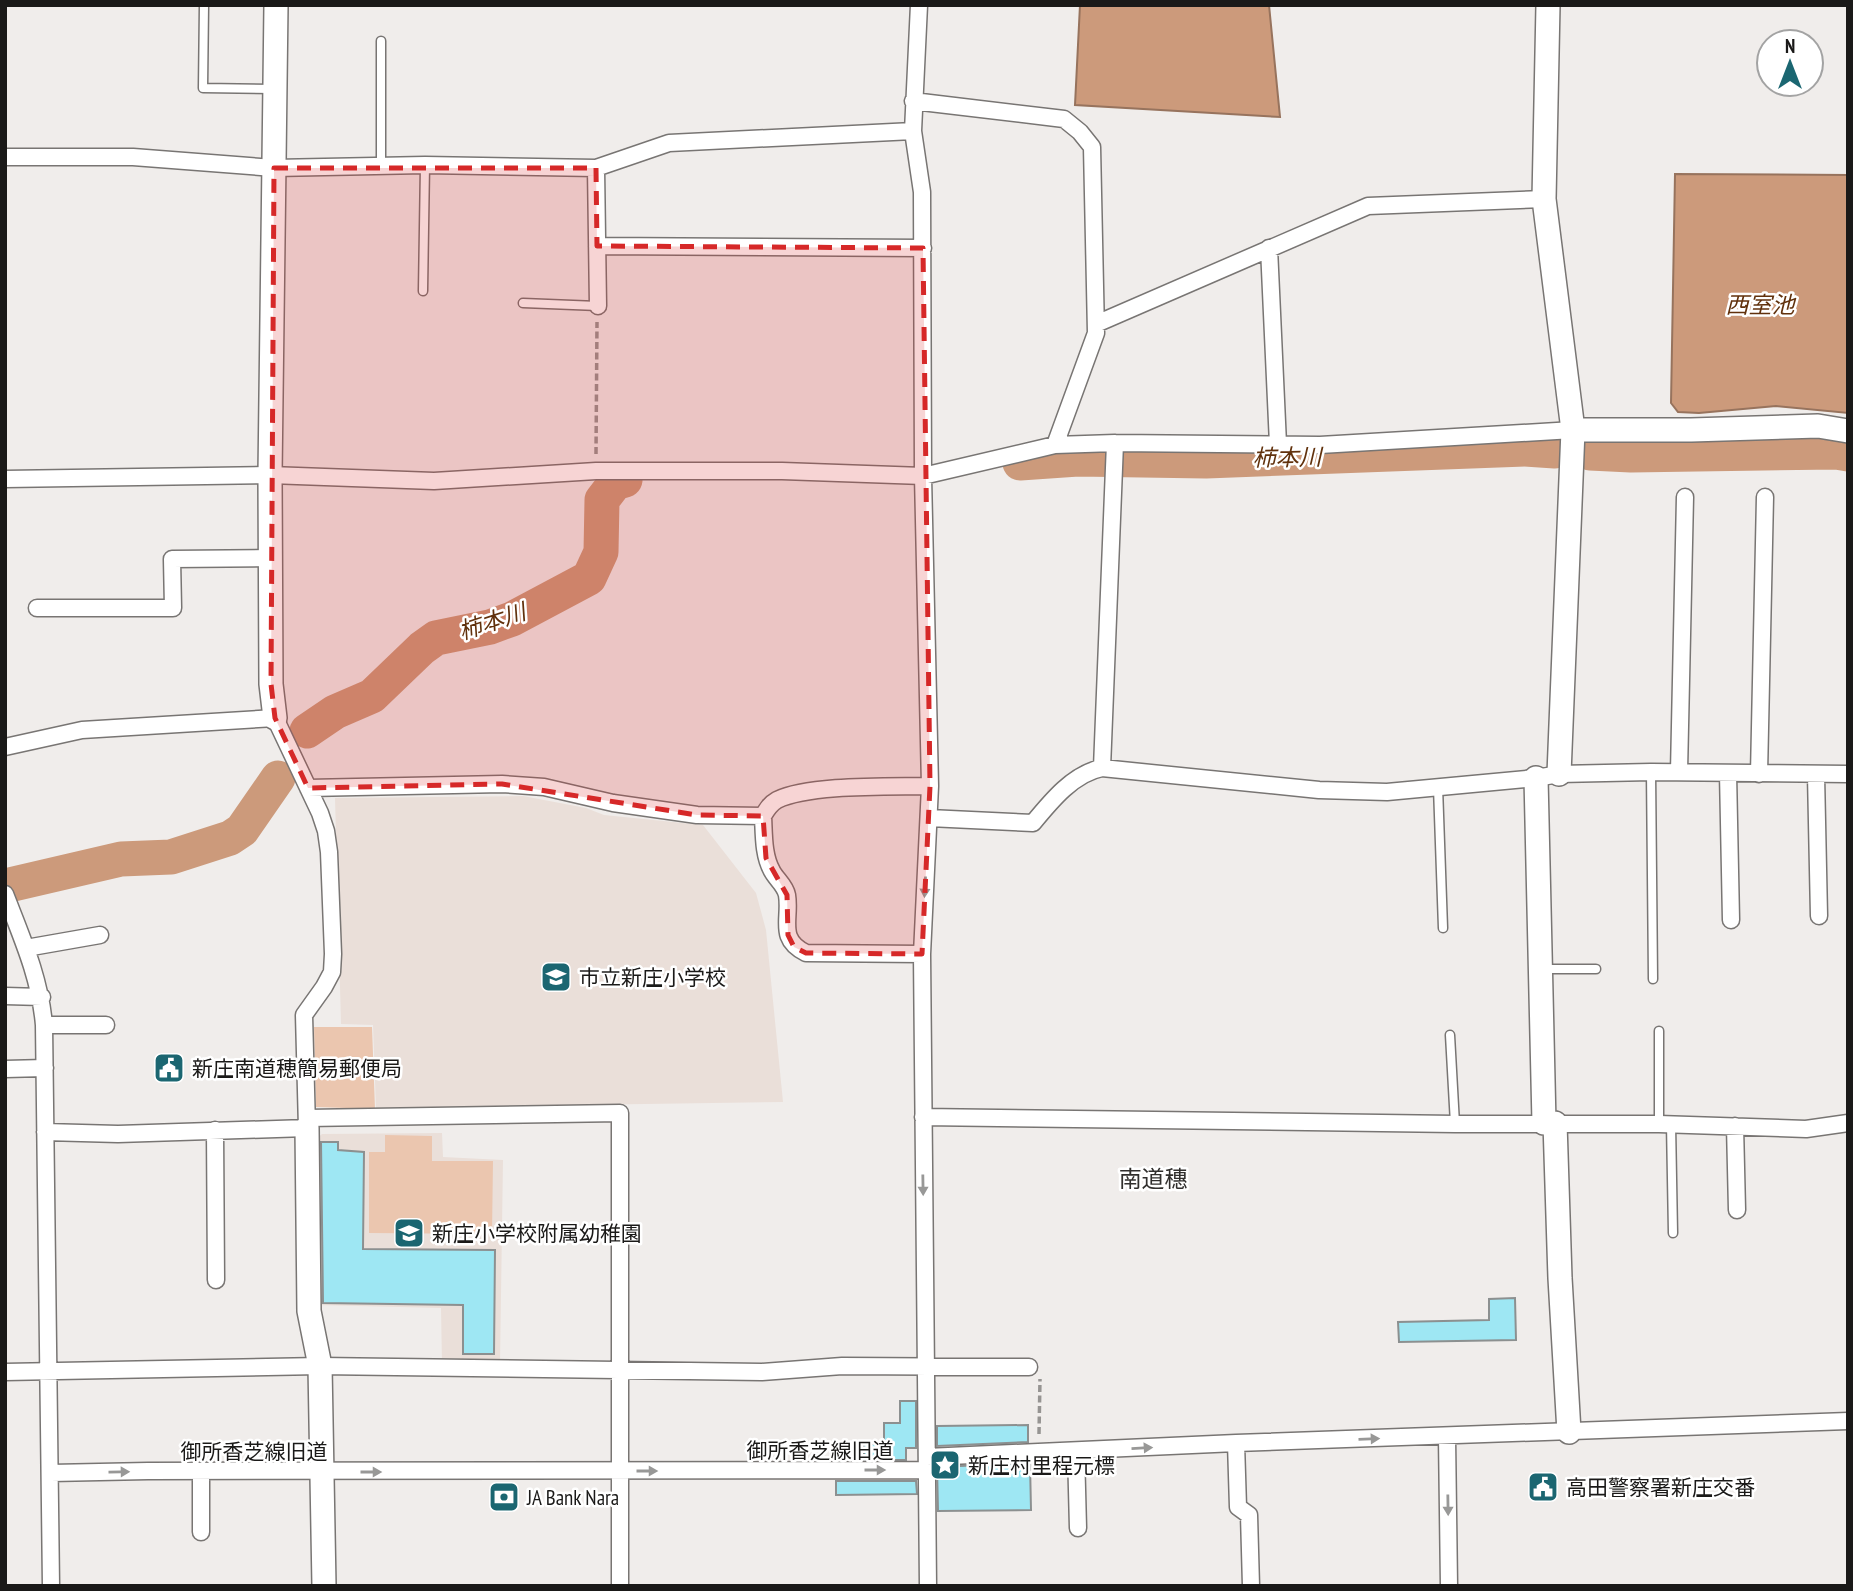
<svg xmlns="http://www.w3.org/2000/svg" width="1853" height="1591" viewBox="0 0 1853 1591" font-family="'PT Sans Narrow','Noto Sans JP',sans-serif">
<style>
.built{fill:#eadfd9}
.green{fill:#ebc6af}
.water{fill:#cc9a7b;stroke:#97735d;stroke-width:2}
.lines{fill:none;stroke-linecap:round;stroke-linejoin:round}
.river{stroke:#cc9a7b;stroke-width:35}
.building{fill:#9ee7f3;stroke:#8c9090;stroke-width:2}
.lane-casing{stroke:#787573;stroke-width:11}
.street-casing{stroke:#787573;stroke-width:19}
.secondary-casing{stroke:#787573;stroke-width:26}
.path{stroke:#969492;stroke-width:3.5;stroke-dasharray:7 3.5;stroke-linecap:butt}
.lane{stroke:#fff;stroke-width:8}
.street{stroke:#fff;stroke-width:16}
.secondary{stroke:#fff;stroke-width:23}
.oneway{fill:#989897}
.marked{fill:#d62828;fill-opacity:0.2;stroke:#d62828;stroke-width:5;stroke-dasharray:14 9;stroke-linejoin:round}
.labels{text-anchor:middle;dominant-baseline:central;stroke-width:5;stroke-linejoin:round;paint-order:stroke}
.poi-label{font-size:21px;fill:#1a1918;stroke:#fff;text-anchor:start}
.street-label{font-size:21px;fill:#1a1918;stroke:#fff}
.water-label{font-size:23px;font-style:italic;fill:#61310c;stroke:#fff}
.neighbourhood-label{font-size:23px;fill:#312f2d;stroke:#fff}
</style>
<rect width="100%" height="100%" fill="#f0edeb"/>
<path class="built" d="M523 796 586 808 604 815 703 825 756 893 766 930 783 1102 376 1108 373 1025 341 1024 335 798Z
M442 1133 443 1157 503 1160 500 1363 442 1364 441 1308 317 1305 315 1140 322 1134Z"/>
<path class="green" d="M314 1027H372L375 1109 316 1107Z
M385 1135 432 1136V1161H493L492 1234 369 1233V1152H385Z"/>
<path class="water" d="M1080 5H1269L1280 117 1075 105Z
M1675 174 1848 175V413L1776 406 1699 413 1678 412 1671 403Z"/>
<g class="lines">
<path class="river" d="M1590 453 1631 455 1836 452 1848 454
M1020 463 1078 459 1206 461 1525 449 1555 451
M307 731 335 712 372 696 422 648 436 638 490 627 512 619 589 578 601 552 602 500 615 483 625 480
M5 886 121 859 171 857 230 838 242 830 278 778"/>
</g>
<path class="building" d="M321 1142H338V1150L364 1152 363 1249 495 1250 494 1354H463V1305L323 1303Z
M1515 1298 1516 1340 1399 1342 1398 1322 1489 1320V1299Z
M900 1401H916V1448H906V1460H864V1444H884V1423H900Z
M1028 1425V1442L937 1446V1426Z
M1030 1463 1031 1510 938 1511 937 1467Z
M836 1481H916L917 1494 836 1495Z"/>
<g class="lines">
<g class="lane-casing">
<path id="lane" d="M204 5 203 88 274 89
M381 41V165
M423 291 425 165
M523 303 598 306
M1651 772 1653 979
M1438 787 1443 928
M1541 969H1596
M1659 1031V1124
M1450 1035 1455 1124
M1671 1124 1673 1233"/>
</g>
<g class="street-casing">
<path id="street" d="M919 5 913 131 922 192 923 476 930 786 922 954 928 1586
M913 101 1064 119 1080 132 1092 147 1096 333 1055 445
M5 157H133L274 168 425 165 596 168 669 143 913 131
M596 168 598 306
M597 246 923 248
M1269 248 1278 444
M1096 324 1368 206 1544 199
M5 479 270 475 434 481 596 471H782L923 476 1055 445 1115 443 1320 445 1573 430
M37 608H173L172 559 271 558
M5 747 82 730 275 718 320 813 326 831 329 852 333 954 332 972 324 987 304 1015 307 1128 118 1134 45 1132
M1102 768 1115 443
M1679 772 1685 497
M1728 773 1731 920
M1759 774 1765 497
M1816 775 1819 916
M308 788 502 784 544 787 613 803 697 815 763 816C764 834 763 855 772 871 776 879 785 885 787 895 791 919 777 939 806 953L922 954
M763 816C767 809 770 804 777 800 810 784 891 787 930 786
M929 818 1033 823C1051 801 1074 773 1102 768L1319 790 1387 792 1536 778 1559 774 1651 772 1848 774
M5 894C22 938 40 978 44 1025L51 1586
M26 948 100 935
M5 996 42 997
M44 1025H106
M5 1069 45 1068
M923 1117 1455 1124H1659L1806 1129 1848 1123
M307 1118 620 1113V1586
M1735 1126 1737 1210
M215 1130 216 1280
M5 1372 320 1366 762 1372 842 1366 1029 1367
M1447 1437 1449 1586
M1236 1443 1238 1507 1249 1515 1251 1586
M1076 1451 1078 1528
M927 1457 1236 1443 1848 1421
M201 1471V1532
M51 1473 148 1471 927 1470"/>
</g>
<g class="secondary-casing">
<path id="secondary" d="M1548 5 1544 199 1573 430 1559 774
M1573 430H1691L1818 426 1848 431
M275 718 271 684 270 475 276 5
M1536 778 1544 1123
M1555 1123 1560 1278 1569 1432
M307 1128 309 1311 320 1366 324 1586"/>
</g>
<path class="path" d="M596 454 597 322
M1039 1434 1040 1379"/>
<use href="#lane" class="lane"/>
<use href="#street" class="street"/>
<use href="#secondary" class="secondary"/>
</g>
<defs><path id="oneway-solid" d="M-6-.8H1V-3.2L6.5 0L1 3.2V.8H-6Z" transform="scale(1.75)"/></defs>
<g class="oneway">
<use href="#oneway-solid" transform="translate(925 887) rotate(93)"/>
<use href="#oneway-solid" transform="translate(923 1185) rotate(89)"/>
<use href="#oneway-solid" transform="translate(1369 1439) rotate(-2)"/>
<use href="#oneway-solid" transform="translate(1142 1448) rotate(-3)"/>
<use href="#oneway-solid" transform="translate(875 1470)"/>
<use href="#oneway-solid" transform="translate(647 1471)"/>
<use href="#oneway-solid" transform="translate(119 1472) rotate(-1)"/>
<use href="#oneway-solid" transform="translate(371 1472)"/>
<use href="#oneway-solid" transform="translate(1448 1505) rotate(89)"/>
</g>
<path class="marked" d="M274 168H596L597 246 923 248 930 786 922 954 806 953 794 947 788 935 787 895 766 858 763 816 697 815 502 784 308 788 275 718 271 684Z"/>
<defs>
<g id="school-square" transform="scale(1.575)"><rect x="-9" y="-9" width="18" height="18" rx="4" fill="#1b6671" stroke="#fff"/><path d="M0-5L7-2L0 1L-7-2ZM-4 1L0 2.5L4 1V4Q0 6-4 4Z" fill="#fff"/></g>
<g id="civic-square" transform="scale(1.575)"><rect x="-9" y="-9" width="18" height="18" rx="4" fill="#1b6671" stroke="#fff"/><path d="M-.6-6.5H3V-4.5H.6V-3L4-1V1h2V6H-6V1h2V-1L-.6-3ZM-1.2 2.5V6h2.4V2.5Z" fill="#fff"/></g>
<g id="sight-square" transform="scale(1.575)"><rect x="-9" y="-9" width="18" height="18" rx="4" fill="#1b6671" stroke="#fff"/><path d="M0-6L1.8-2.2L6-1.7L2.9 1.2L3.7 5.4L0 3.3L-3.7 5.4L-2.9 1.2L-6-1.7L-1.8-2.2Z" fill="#fff"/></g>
<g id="bank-square" transform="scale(1.575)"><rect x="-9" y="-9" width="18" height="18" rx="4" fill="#1b6671" stroke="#fff"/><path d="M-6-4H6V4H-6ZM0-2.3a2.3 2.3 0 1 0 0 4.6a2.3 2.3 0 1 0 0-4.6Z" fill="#fff"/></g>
</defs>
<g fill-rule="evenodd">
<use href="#school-square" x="556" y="977"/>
<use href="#civic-square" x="169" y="1068"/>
<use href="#school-square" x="409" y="1233"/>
<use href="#sight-square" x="945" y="1465"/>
<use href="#civic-square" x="1543" y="1487"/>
<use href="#bank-square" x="504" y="1497"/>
</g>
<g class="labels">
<g class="poi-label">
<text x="579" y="977">市立新庄小学校</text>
<text x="192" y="1068">新庄南道穂簡易郵便局</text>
<text x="432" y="1233">新庄小学校附属幼稚園</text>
<text x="968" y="1465">新庄村里程元標</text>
<text x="1566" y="1487">高田警察署新庄交番</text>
<text x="527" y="1497">JA Bank Nara</text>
</g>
<g class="street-label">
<text x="820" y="1450">御所香芝線旧道</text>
<text x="254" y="1451">御所香芝線旧道</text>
</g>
<g class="water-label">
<text x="1760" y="304">西室池</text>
<text transform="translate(1287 457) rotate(-1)">柿本川</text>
<text transform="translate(492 621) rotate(-18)">柿本川</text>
</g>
<g class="neighbourhood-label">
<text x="1153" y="1178">南道穗</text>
</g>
</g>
<rect width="1853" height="1591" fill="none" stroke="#1a1918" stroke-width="14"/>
<g transform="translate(1790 63)"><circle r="33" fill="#ffffff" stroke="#a3a3a3" stroke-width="2"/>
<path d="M0-5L12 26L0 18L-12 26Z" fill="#1b6671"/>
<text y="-10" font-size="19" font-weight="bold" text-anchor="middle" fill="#1a1918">N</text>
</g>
</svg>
